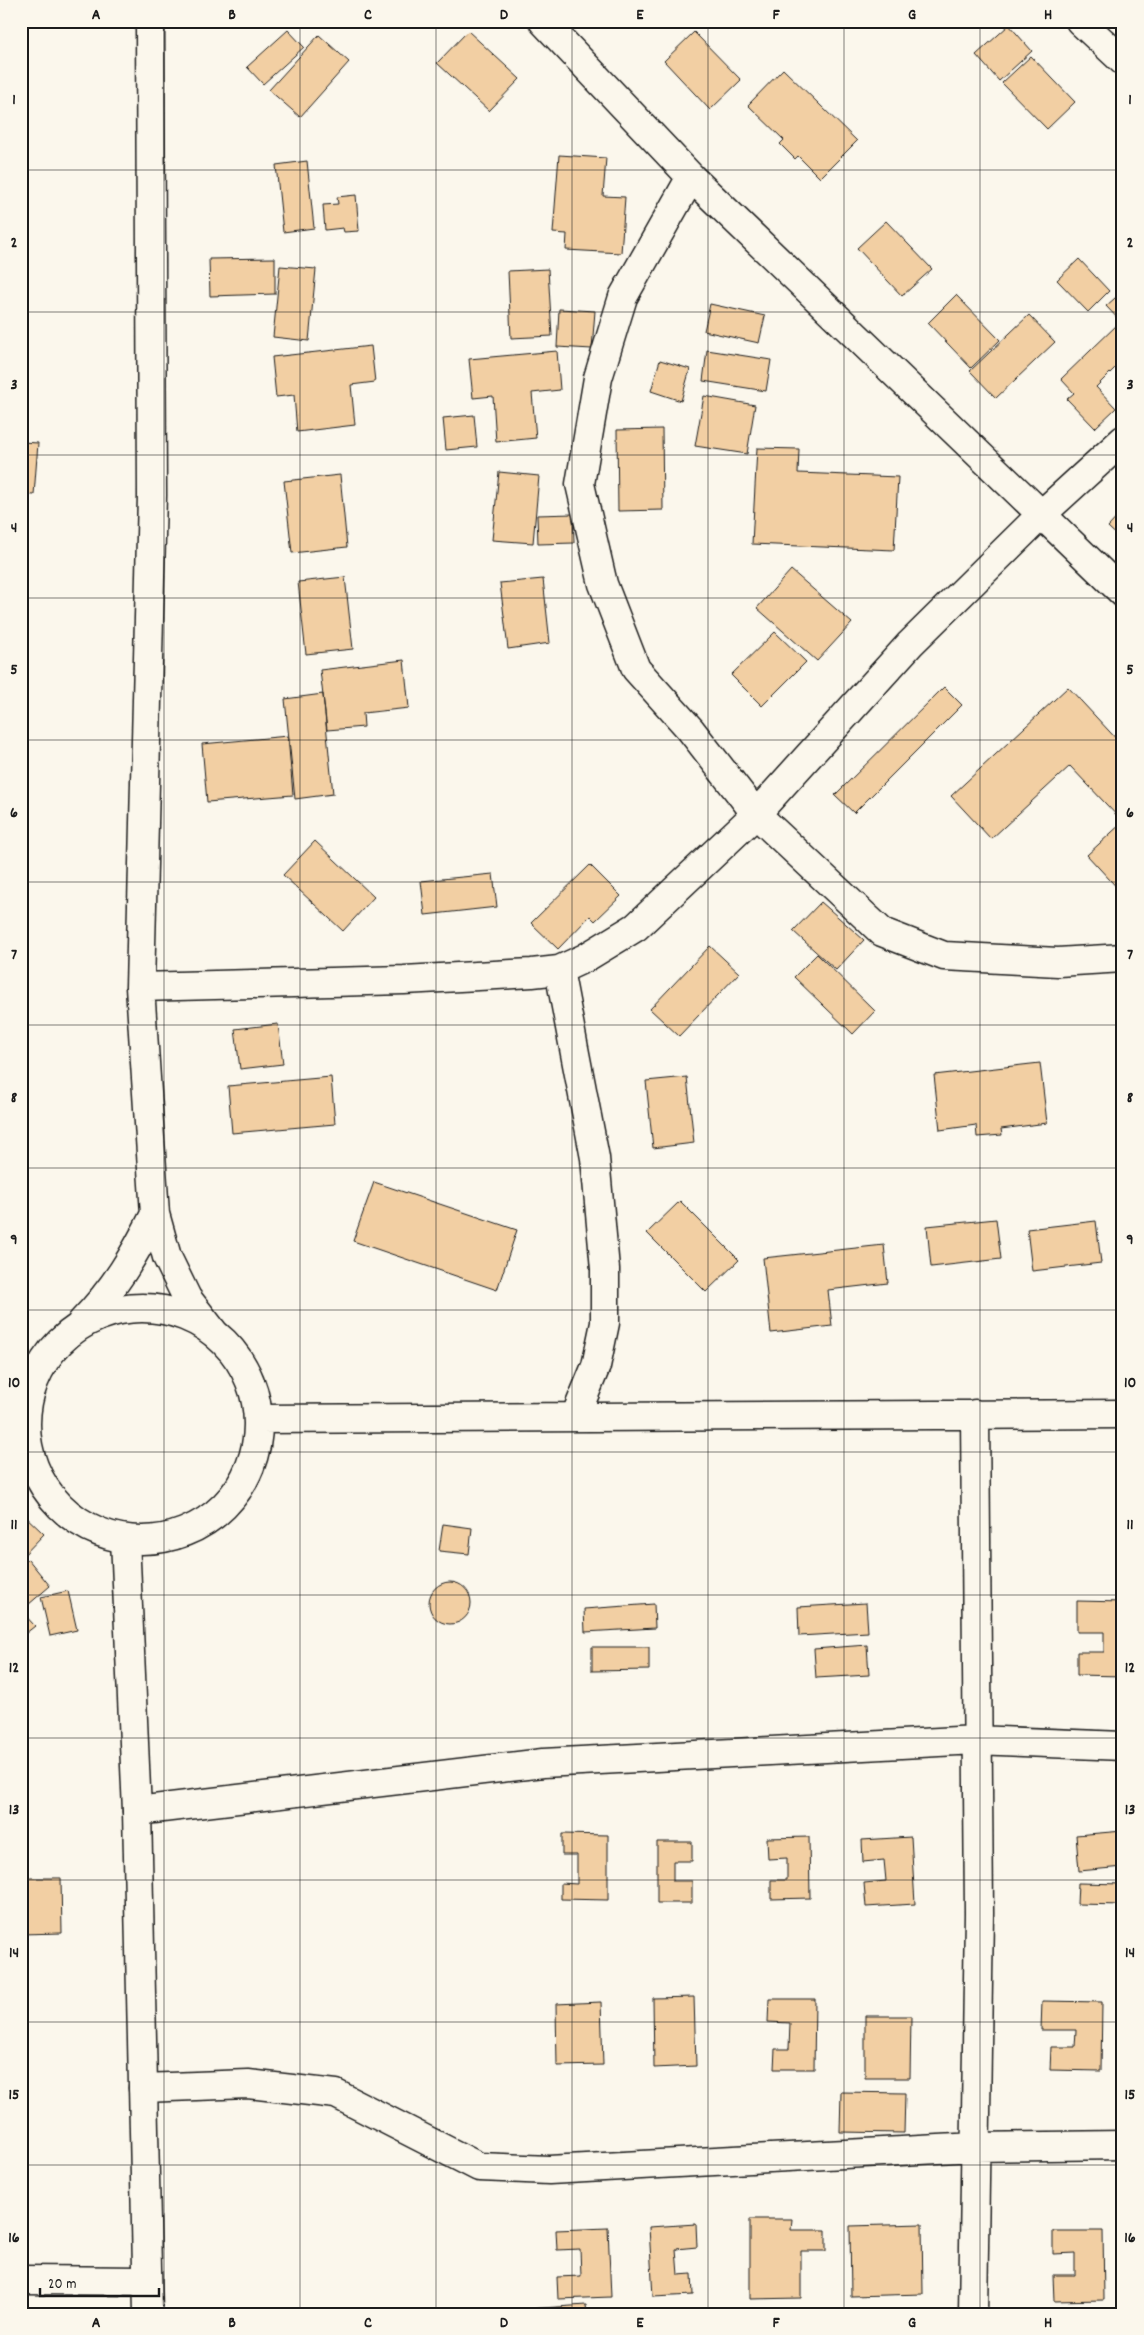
<svg xmlns="http://www.w3.org/2000/svg" width="1144" height="2335" viewBox="0 0 1144 2335" font-family="Dekko,sans-serif">
<style>
.building{fill:#f2cfa3;stroke:#1c1c1c}
.lines{fill:none;stroke-linecap:round;stroke-linejoin:round}
.street-casing{stroke:#1c1c1c;stroke-width:31}
.secondary-casing{stroke:#1c1c1c;stroke-width:31}
.street{stroke:#fbf7ec;stroke-width:28}
.secondary{stroke:#fbf7ec;stroke-width:28}
.grid{fill:none;stroke:#1c1c1c;stroke-width:1;stroke-opacity:0.55}
.neatline{fill:none;stroke:#1c1c1c;stroke-width:2}
.grid-label{font-size:16px;text-anchor:middle;font-weight:bold;fill:#1c1c1c}
</style>
<rect width="100%" height="100%" fill="#fbf7ec"/>
<filter id="ink" filterUnits="userSpaceOnUse"><feTurbulence type="fractalNoise" baseFrequency=".02" numOctaves="2"/><feDisplacementMap in="SourceGraphic" scale="10" xChannelSelector="R" yChannelSelector="G"/><feConvolveMatrix kernelMatrix="1 2 1 2 8 2 1 2 1" color-interpolation-filters="sRGB"/></filter>
<g filter="url(#ink)">
<path class="building" d="M1009 25 1032 51 999 81 976 55Z
M288 30 304 47 263 84 247 67Z
M468 31 520 79 489 111 437 63Z
M694 32 741 80 710 110 664 61Z
M319 35 349 62 300 117 269 90Z
M1031 56 1075 102 1047 129 1002 83Z
M783 69 857 141 820 178 798 156 795 159 780 144 784 140 748 105Z
M559 155 606 158 603 196 625 197 621 253 566 250 567 234 553 233Z
M307 161 314 228 283 232 276 165Z
M356 195 359 231 344 232 343 228 325 230 323 205 338 204 337 197Z
M886 221 932 269 902 296 857 248Z
M275 258V294L210 296 209 259Z
M1079 259 1109 291 1088 312 1057 280Z
M280 266 316 269 309 341 273 337Z
M548 269 552 336 511 338 508 271Z
M1123 291V324L1106 306Z
M956 295 1000 340 971 368 928 323Z
M710 304 765 316 759 343 704 331Z
M559 309 595 311 592 349 557 347Z
M1029 315 1055 342 996 398 970 371Z
M1119 323 1123 326V368L1119 364 1096 387 1116 408 1095 428 1067 399 1074 393 1061 379Z
M371 346 375 382 351 385 355 425 297 432 294 395 276 397 272 357Z
M707 350 771 360 766 391 703 381Z
M557 351 560 390 532 393 536 438 496 442 493 396 473 398 469 359Z
M660 360 690 369 681 401 651 391Z
M704 396 755 405 747 454 695 446Z
M474 415 477 447 446 450 443 418Z
M662 429 663 510 618 511 617 430Z
M21 442 38 443 34 495 21 494Z
M757 448 799 449 798 473 898 477 894 550 752 544Z
M499 472 539 476 533 543 492 540Z
M340 475 347 547 292 553 284 481Z
M1123 511V541L1108 527Z
M573 514 574 543 538 544 537 515Z
M791 570 852 623 817 661 757 608Z
M345 577 353 649 306 654 298 582Z
M543 579 550 643 508 649 500 583Z
M775 632 806 662 762 706 731 675Z
M404 660 409 708 363 713 364 727 327 730 320 670Z
M944 687 962 705 854 813 835 795Z
M1068 687 1123 746V822L1070 766 991 839 951 796Z
M323 694 333 794 295 799 285 699Z
M288 736 293 795 207 802 202 744Z
M1123 822V893H1122L1087 855Z
M315 841 374 897 343 931 283 875Z
M590 865 621 896 595 921 590 916 558 949 531 923Z
M493 874 497 907 425 915 421 881Z
M821 902 864 940 836 970 793 931Z
M710 946 739 973 679 1036 650 1009Z
M817 954 875 1011 853 1034 794 977Z
M278 1024 283 1064 240 1069 235 1029Z
M1040 1063 1047 1123 1001 1129 1002 1135 977 1137 976 1125 940 1130 934 1075Z
M331 1077 335 1124 232 1133 228 1086Z
M687 1077 694 1143 653 1148 646 1081Z
M374 1182 517 1230 497 1290 353 1241Z
M680 1201 739 1260 706 1292 647 1233Z
M996 1219 1001 1259 931 1267 927 1226Z
M1096 1221 1101 1263 1032 1271 1027 1229Z
M884 1245 888 1283 828 1290 832 1326 771 1333 763 1258Z
M21 1512 44 1534 21 1558Z
M443 1524 472 1528 469 1554 439 1551Z
M28 1559 50 1586 21 1611V1565Z
M429 1603a21 21 0 1 1 42 0a21 21 0 1 1-42 0Z
M68 1591 77 1630 50 1636 41 1597Z
M1077 1601 1123 1602V1676L1077 1675V1652H1104V1632H1077Z
M866 1603 868 1632 799 1636 798 1607Z
M654 1604 655 1628 585 1632 584 1609Z
M21 1611 35 1626 21 1637Z
M867 1645 869 1675 816 1678 814 1649Z
M592 1647H649V1670L592 1671Z
M1123 1831V1867L1079 1871 1076 1835Z
M562 1834 608 1835V1900L561 1899V1883L577 1884V1855H562Z
M809 1837 810 1898 771 1899V1880H787V1858L768 1859 767 1838Z
M911 1837 915 1904 866 1907 864 1883 886 1881 884 1860 863 1862 862 1840Z
M657 1842H692V1861H673V1881H692V1903H657Z
M21 1878H61L62 1933 21 1934Z
M1078 1883 1123 1884V1905L1077 1904Z
M694 1997 696 2066 654 2068 653 1998Z
M769 1999H815L814 2069H774L775 2049H789L790 2023 768 2022Z
M1042 2001 1102 2002 1101 2071 1050 2070 1051 2047H1075L1076 2030H1041Z
M601 2002 603 2065 557 2066 556 2004Z
M865 2016H911L910 2078H865Z
M841 2092 905 2093 904 2133 840 2132Z
M750 2219H792L791 2230H826V2251H801V2298L750 2299Z
M696 2224 697 2247 676 2249 678 2275 692 2274 693 2295 653 2297 649 2227Z
M922 2224 923 2294 851 2296 850 2226Z
M608 2228 611 2297 558 2299 557 2277 581 2276 580 2249 557 2250 556 2230Z
M1053 2231H1103L1104 2300 1054 2301 1053 2275H1075V2253L1053 2254Z
M586 2305 587 2314H527V2309Z"/>
<g class="lines">
<g class="street-casing">
<path id="street" d="M150 21 152 495 140 987 155 1214 167 1257 187 1298 215 1334
M543 21 691 177 1123 593
M1080 21 1123 61
M691 177 623 297 598 378 580 484 603 584 636 669 690 729 756 814 882 932 944 956 1058 962 1123 958
M559 970 595 1158 605 1269V1323L596 1366 575 1417
M140 987 404 980 532 973 559 970 585 958 636 927 756 814 910 644 1042 514 1123 440
M26 1424a116 116 0 1 1 232 0a116 116 0 1 1-232 0Z
M82 1322C115 1288 134 1256 155 1214
M259 1419 1123 1414
M137 1811 543 1763 976 1740 1123 1746
M143 2088 248 2084 336 2094 479 2167 549 2170 976 2147 1123 2145
M21 2280 146 2281
M973 2314 979 1913 975 1414"/>
</g>
<g class="secondary-casing">
<path id="secondary" d="M125 1539 137 1811 148 2314"/>
</g>
<use href="#street" class="street"/>
<use href="#secondary" class="secondary"/>
</g>
</g>
<path class="grid" d="M164 21V2314M300 21V2314M436 21V2314M572 21V2314M708 21V2314M844 21V2314M980 21V2314M21 170H1123M21 312H1123M21 455H1123M21 598H1123M21 740H1123M21 882H1123M21 1025H1123M21 1168H1123M21 1310H1123M21 1452H1123M21 1595H1123M21 1738H1123M21 1880H1123M21 2022H1123M21 2165H1123"/>
<rect width="1144" height="2335" fill="none" stroke="#fbf7ec" stroke-width="55"/>
<path d="M40 2288v8h119v-8" fill="none" stroke="#1c1c1c" stroke-width="2.5"/>
<text x="48" y="2288" font-size="15" fill="#1c1c1c" stroke="#fbf7ec" stroke-width="4" paint-order="stroke">20 m</text>
<rect x="28" y="28" width="1088" height="2280" class="neatline"/>
<g class="grid-label">
<text x="96" y="19">A</text>
<text x="232" y="19">B</text>
<text x="368" y="19">C</text>
<text x="504" y="19">D</text>
<text x="640" y="19">E</text>
<text x="776" y="19">F</text>
<text x="912" y="19">G</text>
<text x="1048" y="19">H</text>
<text x="14" y="104">1</text>
<text x="1130" y="104">1</text>
<text x="14" y="247">2</text>
<text x="1130" y="247">2</text>
<text x="14" y="389">3</text>
<text x="1130" y="389">3</text>
<text x="14" y="532">4</text>
<text x="1130" y="532">4</text>
<text x="14" y="674">5</text>
<text x="1130" y="674">5</text>
<text x="14" y="817">6</text>
<text x="1130" y="817">6</text>
<text x="14" y="959">7</text>
<text x="1130" y="959">7</text>
<text x="14" y="1102">8</text>
<text x="1130" y="1102">8</text>
<text x="14" y="1244">9</text>
<text x="1130" y="1244">9</text>
<text x="14" y="1387">10</text>
<text x="1130" y="1387">10</text>
<text x="14" y="1529">11</text>
<text x="1130" y="1529">11</text>
<text x="14" y="1672">12</text>
<text x="1130" y="1672">12</text>
<text x="14" y="1814">13</text>
<text x="1130" y="1814">13</text>
<text x="14" y="1957">14</text>
<text x="1130" y="1957">14</text>
<text x="14" y="2099">15</text>
<text x="1130" y="2099">15</text>
<text x="14" y="2242">16</text>
<text x="1130" y="2242">16</text>
<text x="96" y="2327">A</text>
<text x="232" y="2327">B</text>
<text x="368" y="2327">C</text>
<text x="504" y="2327">D</text>
<text x="640" y="2327">E</text>
<text x="776" y="2327">F</text>
<text x="912" y="2327">G</text>
<text x="1048" y="2327">H</text>
</g>
</svg>
